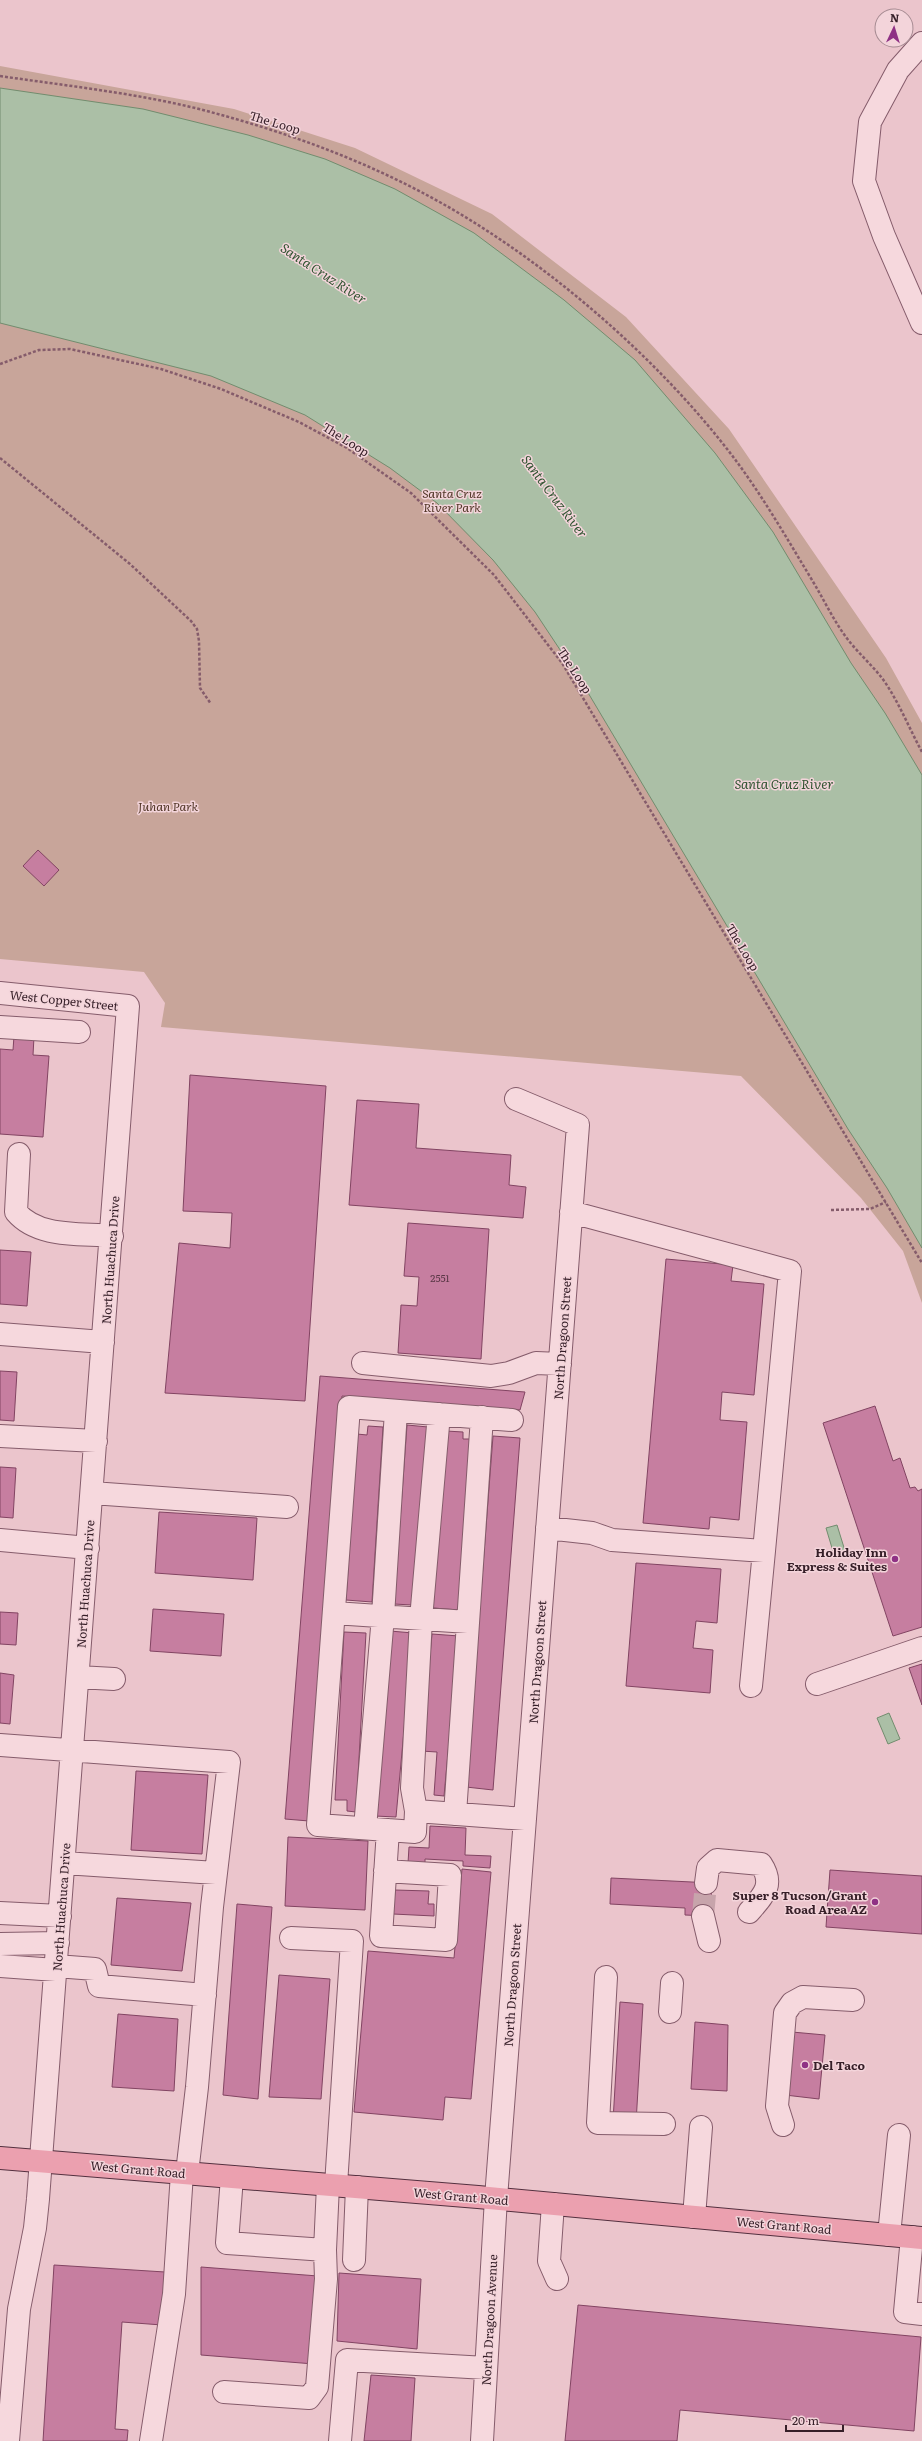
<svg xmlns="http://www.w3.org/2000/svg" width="922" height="2441" viewBox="0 0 922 2441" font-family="Literata,serif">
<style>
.green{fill:#c8a59a}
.water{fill:#abbfa6;stroke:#728c6e}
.building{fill:#c67ea0;stroke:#824462}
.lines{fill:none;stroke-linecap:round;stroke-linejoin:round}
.minor-tunnel{stroke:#c7a4ab;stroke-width:22;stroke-dasharray:22 11;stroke-linecap:butt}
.minor-casing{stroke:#855c6b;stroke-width:24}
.major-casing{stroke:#53303f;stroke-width:24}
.path{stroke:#855c6b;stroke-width:2.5;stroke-dasharray:3 2;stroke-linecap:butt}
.minor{stroke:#f6d8dd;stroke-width:22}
.major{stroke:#eba0af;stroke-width:22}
.poi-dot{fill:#8f3185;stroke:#f3d4da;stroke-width:1.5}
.labels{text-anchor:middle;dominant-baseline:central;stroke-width:3;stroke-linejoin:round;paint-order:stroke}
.number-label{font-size:10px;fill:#5a3746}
.street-label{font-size:12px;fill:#361f28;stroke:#f3d4da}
.park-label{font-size:12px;font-style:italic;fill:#513627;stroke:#f3d4da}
.poi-label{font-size:12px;font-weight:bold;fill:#361f28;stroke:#f3d4da;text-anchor:end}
.water-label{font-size:13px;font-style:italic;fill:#305431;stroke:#f3d4da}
</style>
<rect width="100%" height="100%" fill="#ebc5cc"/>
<path class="green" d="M0 66 234 109 355 148 492 214 626 317 729 429 886 658 922 723V1303L903 1251 861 1198 741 1076 161 1027 165 1003 144 972 0 959Z"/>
<path class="water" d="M0 88 143 109 248 135 325 159 395 189 474 233 564 300 635 360 715 453 773 532 851 663 885 713 922 775V1248L887 1188 848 1129 584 686 535 612 493 560 437 503 390 468 305 415 211 376 0 323Z
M837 1525 846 1554 835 1558 826 1528Z
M889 1713 900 1739 888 1744 877 1718Z"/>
<path class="building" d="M38 850 59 870 44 886 23 866Z
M14 1036 34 1037 33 1055 49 1056 43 1137 0 1134V1049L13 1050Z
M190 1075 326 1086 305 1401 165 1393 179 1243 230 1248 232 1213 183 1211Z
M357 1100 419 1104 416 1148 511 1155 509 1185 526 1187 523 1218 349 1205Z
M408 1223 489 1229 481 1359 398 1353 401 1305 417 1306 419 1277 404 1276Z
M0 1250 31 1252 27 1306 0 1304Z
M666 1259 733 1265 731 1281 764 1284 754 1395 722 1392 720 1420 747 1422 739 1520 710 1517 709 1529 643 1523Z
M0 1371 17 1372 14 1421 0 1420Z
M320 1376 525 1392 520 1410 342 1396 309 1821 285 1819Z
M875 1406 893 1461 900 1458 910 1488 915 1487 918 1491 922 1489V1627L893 1636 823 1423Z
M407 1425 428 1427 412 1605 394 1604Z
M368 1426 383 1427 372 1602 346 1600 357 1434 367 1435Z
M446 1431 463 1432V1439H472L459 1610 433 1608Z
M493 1436 520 1438 493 1790 466 1787Z
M0 1467 16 1468 13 1518 0 1517Z
M159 1512 257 1518 253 1580 155 1573Z
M636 1563 721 1569 717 1623 696 1621 693 1648 713 1650 710 1693 626 1686Z
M153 1609 224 1614 221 1656 150 1651Z
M0 1612 18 1613 16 1645 0 1644Z
M390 1631 413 1633 396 1817 375 1816Z
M344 1632 366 1633 356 1812 347 1811V1800H335Z
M432 1634 459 1636 444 1796 434 1795 437 1752 421 1751Z
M922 1664V1705L909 1668Z
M0 1673 14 1675 10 1724 0 1723Z
M136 1771 208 1775 202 1854 131 1850Z
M430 1826 466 1828 465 1855 491 1856 490 1868 463 1866V1861L425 1859V1864L408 1863 409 1847 429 1848Z
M288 1837 368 1841 365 1910 285 1906Z
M462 1869 491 1872 471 2099 445 2097 443 2120 354 2112 368 1951 454 1958Z
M830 1870 922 1876V1934L826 1927Z
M611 1878 712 1883 710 1916 685 1915V1908L610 1904Z
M395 1890 429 1891 428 1904H434V1916L393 1914Z
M117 1898 191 1903 182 1971 111 1965Z
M237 1904 272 1907 258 2099 223 2095Z
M279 1975 330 1979 321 2099 269 2097Z
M620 2002 643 2004 636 2123 613 2121Z
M118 2014 178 2019 174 2091 112 2087Z
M695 2022 728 2025 727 2091 691 2089Z
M792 2032 825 2035 819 2099 785 2095Z
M54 2265 165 2272 162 2325 122 2322 115 2429 128 2430 127 2441H43Z
M201 2267 318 2276 314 2364 201 2355Z
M339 2273 421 2279 417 2349 337 2341Z
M578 2305 921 2337 914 2431 680 2410 677 2441H565Z
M371 2375 415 2378 411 2441H364Z"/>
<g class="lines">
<path class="minor-tunnel" d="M703 1916 706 1883"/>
<g class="minor-casing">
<path id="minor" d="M922 43 898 70 870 122 864 181 884 236 922 323
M0 993 128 1006 38 2199 35 2228 19 2309 8 2441
M0 1027 79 1032
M19 1154 16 1212C38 1238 80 1233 112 1236
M0 1334 103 1342
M363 1363 491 1376 509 1373 536 1363 560 1364
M512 1420 349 1407 318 1825 415 1832 416 1811 525 1819
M0 1436 96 1441
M92 1493 287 1507
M547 1528 592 1533 612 1540 764 1551 790 1271 571 1212
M0 1540 88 1548
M334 1613 468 1622
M78 1677 114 1679
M817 1684 922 1648
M751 1686 764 1551
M0 1745 229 1762 212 1907 197 2087 187 2173
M416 1811 412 1788 421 1619 439 1414
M455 1814 482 1417
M365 1828 383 1616 396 1411
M64 1863 216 1873
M385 1871 450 1875 446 1940 381 1936 388 1830
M706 1883 708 1868 717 1860 761 1864C775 1885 763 1896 749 1912
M0 1913 60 1916
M703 1916 709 1941
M291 1938 352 1941 336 2185
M0 1944 58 1943
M0 1966 56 1970
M56 1966 95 1969 99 1986 205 1995
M606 1977 598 2123 664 2124
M670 2012 672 1983
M783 2125 777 2106 785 2013 792 2003 803 1997 853 2000
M232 2177 227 2243 325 2250
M553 2204 549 2261 557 2279
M694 2217 701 2127
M889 2235 899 2135
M912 2237 905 2312 922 2314
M354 2260 357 2187
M224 2392 309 2398 317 2387 326 2279 325 2250 328 2185
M151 2441 174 2294 182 2173
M340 2441 347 2360 486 2368
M482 2441 496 2198 578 1125 516 1099"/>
</g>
<g class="major-casing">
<path id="major" d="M0 2158 478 2197 922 2238"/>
</g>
<path class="path" d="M0 76C68 86 136 93 203 110 279 130 353 156 423 193 537 253 656 355 734 458 764 498 789 542 815 585 825 602 834 621 846 637 857 652 871 664 882 678 898 700 909 728 922 752
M0 364 39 350 70 349 161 369 221 389 299 422 347 448 411 493 494 575 562 663 922 1263
M0 458 130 564 191 621 197 629 199 641 200 688 211 704
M831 1210 870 1209 886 1202"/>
<use href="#minor" class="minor"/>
<use href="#major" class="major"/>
</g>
<g class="poi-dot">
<circle cx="895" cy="1559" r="4"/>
<circle cx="875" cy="1902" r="4"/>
<circle cx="805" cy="2065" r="4"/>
</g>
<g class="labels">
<g class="number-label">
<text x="440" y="1277">2551</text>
</g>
<g class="street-label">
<text transform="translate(275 122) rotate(17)">The Loop</text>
<text transform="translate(346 439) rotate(32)">The Loop</text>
<text transform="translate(575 670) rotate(57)">The Loop</text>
<text transform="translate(743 947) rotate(59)">The Loop</text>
<text transform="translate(64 1000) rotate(6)">West Copper Street</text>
<text transform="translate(110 1260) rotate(-86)">North Huachuca Drive</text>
<text transform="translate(562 1338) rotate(-86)">North Dragoon Street</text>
<text transform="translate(85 1584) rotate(-86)">North Huachuca Drive</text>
<text transform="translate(537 1662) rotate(-86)">North Dragoon Street</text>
<text transform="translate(61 1907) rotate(-86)">North Huachuca Drive</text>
<text transform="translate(512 1985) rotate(-86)">North Dragoon Street</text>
<text transform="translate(138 2169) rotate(5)">West Grant Road</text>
<text transform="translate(461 2196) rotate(5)">West Grant Road</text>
<text transform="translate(784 2225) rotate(5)">West Grant Road</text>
<text transform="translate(489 2320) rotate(-87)">North Dragoon Avenue</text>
</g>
<g class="park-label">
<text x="452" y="493">Santa Cruz<tspan x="452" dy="14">River Park</tspan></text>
<text x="168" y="806">Juhan Park</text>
</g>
<g class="poi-label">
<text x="887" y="1552">Holiday Inn<tspan x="887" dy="14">Express &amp; Suites</tspan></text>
<text x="867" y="1895">Super 8 Tucson/Grant<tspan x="867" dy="14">Road Area AZ</tspan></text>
<text x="813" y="2065" text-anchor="start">Del Taco</text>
</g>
<g class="water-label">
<text transform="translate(324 273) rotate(33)">Santa Cruz River</text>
<text transform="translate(555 496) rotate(53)">Santa Cruz River</text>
<text x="784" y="783">Santa Cruz River</text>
</g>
</g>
<g transform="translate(894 28) rotate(4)"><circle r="19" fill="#f3d4da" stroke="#a78c93"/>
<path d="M0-3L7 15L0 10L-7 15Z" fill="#8f3185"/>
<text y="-6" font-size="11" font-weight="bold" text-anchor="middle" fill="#361f28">N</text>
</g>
<path d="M786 2425v6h57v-6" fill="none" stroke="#361f28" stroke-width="2"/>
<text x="792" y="2425" font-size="12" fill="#361f28" stroke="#f3d4da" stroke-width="3" paint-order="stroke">20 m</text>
</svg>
